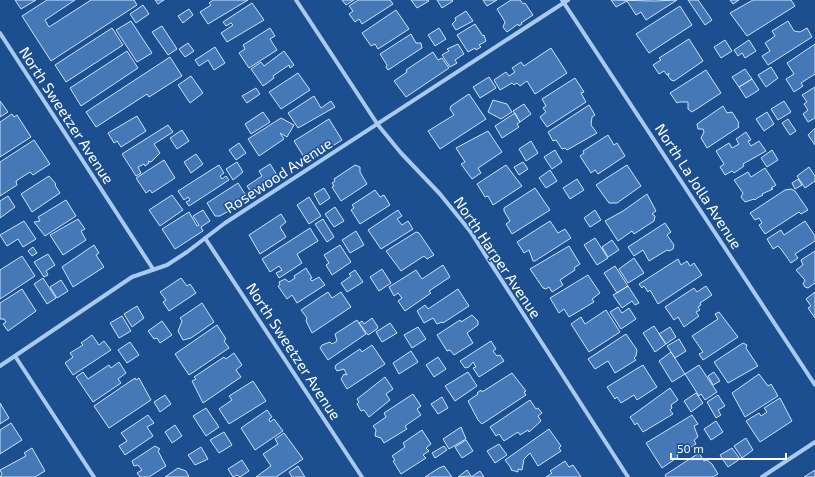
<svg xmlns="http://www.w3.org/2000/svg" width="815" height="477" viewBox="0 0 815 477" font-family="'Exo 2',sans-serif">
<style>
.building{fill:#4478b7;stroke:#cfe3fa}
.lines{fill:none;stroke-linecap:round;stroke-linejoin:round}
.minor{stroke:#a9c9ee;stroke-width:4}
.labels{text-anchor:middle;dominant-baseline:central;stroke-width:3;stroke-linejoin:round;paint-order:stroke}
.street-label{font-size:15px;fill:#fff;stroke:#1b4f8f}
</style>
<rect width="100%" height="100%" fill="#1b4f8f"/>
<path class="building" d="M15 0H36L21 9Z
M47 0H75L45 20 49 27 91 0H134L137 5 51 61 22 16Z
M155 0H164L158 4Z
M213 0H248L208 24 200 12 211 5 209 3Z
M342 0H354L346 5Z
M358 0H390L393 4 362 24 359 19 355 22 349 14 353 11 349 6Z
M411 0H428L429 1 417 8Z
M437 0H452L453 1 442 8Z
M483 0H497L487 6Z
M511 0H520L523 4 525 3 533 15 521 23 522 24 519 26 518 24 507 32 503 27 505 22 497 9Z
M611 0 655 1 677 0 646 20 641 12 636 15 627 1 616 7Z
M688 0H698L712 20 705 25Z
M730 0H739L733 4Z
M753 0H791L795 6 747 36 730 13Z
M252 3 264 20 227 42 221 33 233 25 231 23 226 26 223 22Z
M143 5 149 14 136 23 130 14Z
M680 6 692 25 649 53 636 34Z
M189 9 193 15 183 23 178 16Z
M396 10 409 29 378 49 375 44 371 46 362 33Z
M466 11 473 21 456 30 452 24 456 20 455 18Z
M131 21 152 53 137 62 116 30Z
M788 21 794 31 800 32 807 28 812 37 768 65 762 56 770 51 765 43 775 36 772 31Z
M475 24 483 36 484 35 486 41 479 45 481 47 476 50 475 48 468 52 457 35Z
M162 26 177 49 168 55 152 32Z
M112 28 123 45 66 82 55 65Z
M270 28 275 36 270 39 277 50 249 68 239 53 245 49 243 45Z
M439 28 446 39 435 46 428 35Z
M411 34 416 43H421L422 48 388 70 386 67 387 65 380 54Z
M689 39 703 61 674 81 671 80 668 76 669 73 667 75 664 71 659 74 653 65 661 60 659 58Z
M725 40 732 51 721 58 714 47Z
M749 40 756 51 745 58 742 53 738 56 734 50Z
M188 43 194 51 185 57 179 49Z
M458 44 464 54 455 60 457 63 450 67 442 55 449 51 447 49Z
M815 44V74L801 83 803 86 794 92 786 79 794 74 787 63Z
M215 47 225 63 214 70 208 60 199 66 195 60Z
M551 48 567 73 535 94 527 81 520 86 517 83 514 85 512 83 500 90 494 80 506 72 509 76 515 72 512 68 521 62 524 66Z
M127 51 138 68 81 106 70 88Z
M284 51 294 65 290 68 289 65 273 76 274 78 263 86 251 69 261 62 264 66Z
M433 52 438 60 442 58 449 68 406 97 394 81 407 72 406 70Z
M170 57 182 76 149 97 147 94 96 127 86 112Z
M771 67 778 78 766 87 758 75Z
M745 69 752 79 739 87 732 77Z
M706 70 721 93 692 112 688 109V102H679L677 103 670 93Z
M298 73 310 90 281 109 269 92Z
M191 76 203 93 190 103 178 85Z
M489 77 496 88 480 98 473 87Z
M575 78 584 92 581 93 586 102 547 127 540 117 546 112 543 108 546 106 542 99Z
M752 79 759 90 746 98 739 87Z
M815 87V118L808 122 803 114 808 110 804 104 807 102 802 95Z
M256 88 260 94 247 103 242 96Z
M469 94 486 119 440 149 428 131 454 115 450 109 451 106Z
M314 96 321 108 331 101 335 107 298 128 288 113Z
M493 100 507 104 512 112 501 119 488 112Z
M0 101 8 112 0 117Z
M784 101 791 112 778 120 771 109Z
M524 104 531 114 520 122 513 111Z
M589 105 595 115 592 117 591 125 597 133 567 150 565 148 562 149 556 140 553 141 548 132Z
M723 106 727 113 732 112 739 123 738 125 739 127 707 148 701 138 704 132 703 129H698L697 124Z
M263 112 270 122 251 134 245 124Z
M767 112 774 124 764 131 756 119Z
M515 113 520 122 517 124 519 127 502 138 495 126Z
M12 114 14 117 17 115 31 137 0 157V122Z
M137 116 146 131 121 147 117 141 114 143 108 133Z
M281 118 294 125 287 137 280 133 284 139 259 156 248 139Z
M329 119 342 140 307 162 294 141Z
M788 119 796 131 790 135 782 123Z
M168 125 173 132 154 144 160 153 151 162 148 161 149 163 145 166 144 164 138 167 141 173 136 176 122 154Z
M814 129H815V145L808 135Z
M182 130 189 141 177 149 170 138Z
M488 131 502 152 478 168 481 173 472 179 461 164 465 162 456 148Z
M746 132 751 140 748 141 751 146 759 141 766 151 743 164 744 166 734 173 732 171 725 175 720 167 724 164 716 151 729 143 732 148 739 144 736 139Z
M608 135 614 145 617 143 625 156 598 174 595 170 591 173 580 156 584 153 583 151Z
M34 140 50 164 33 175 30 172 16 181 17 185 0 196V162Z
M531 141 538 153 526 161 519 149Z
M239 143 246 153 236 160 229 150Z
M555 150 562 162 552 169 544 157Z
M772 150 778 160 767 167 761 158Z
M196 154 203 164 191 173 184 162Z
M164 160 175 178 152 193 150 190 146 193 136 178Z
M237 162 243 172 233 180 226 169Z
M523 162 528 169 519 175 514 167Z
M270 164 279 178 254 197 247 186 262 176 259 171Z
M219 165 224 173 220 176 222 179 226 176 229 180 189 206 186 202 190 200 188 197 184 200 178 191Z
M355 165 360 167V172L367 184 341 201 332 187 334 186 332 183 335 181 334 179Z
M506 165 522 186 493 205 488 196 485 197 477 184Z
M627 165 641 186 617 203H609L596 185Z
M809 167 815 176V181L805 188 797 176Z
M765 168 776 185 771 188 773 189 762 194 763 195 757 198 755 200 754 199 745 202 741 197 743 193 734 180 748 172 751 177Z
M550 170 557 181 546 188 539 178Z
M49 176 56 184 55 185 60 193 32 212 21 194Z
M577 179 584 190 570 199 563 188Z
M798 179 802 185 795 189 792 183Z
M238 183 245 194 248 193 250 196 247 197 249 199 220 216H215L207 203Z
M324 188 330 198 320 205 314 194Z
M535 188 550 210 512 234 506 224 510 221 504 211V208Z
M791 189 795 191 808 210 801 214 799 212 765 234 759 225 762 223 759 218 755 220 750 213 785 190Z
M375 190 380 197 384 195 390 205 360 224 351 210 354 208 352 205Z
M647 194 656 211 652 214 655 216 654 221 634 234 632 231 618 241 605 221 623 211Z
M172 195 183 210 160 226 149 210Z
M8 196 15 207 0 218V201Z
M309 197 321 216 309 224 297 205Z
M66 200 76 216 45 236 34 222 40 221 38 217Z
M335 207 344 221 334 227 325 214Z
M203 210 210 221 201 227 203 231 175 249 162 229 189 212 197 226 199 225 193 216Z
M398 210 402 216 397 219 402 225 408 221 413 229 381 249 368 230Z
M595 210 601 220 590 227 584 218Z
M281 214 286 222 280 227 286 237 260 254 249 235Z
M78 219 85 229 81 231 86 240 63 255 50 235Z
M323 219 334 237 327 242 315 224Z
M24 221 36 239 23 247 18 239 7 246 0 235Z
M550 221 558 233 565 229 571 238 535 261H533L529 250 524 253 517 242Z
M805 221 815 236V241L795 254 798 258 791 263 781 249 778 246 773 249 767 239 781 230 784 235Z
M665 223 671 232 667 235 674 245 673 249 669 251 667 250 649 261 643 250 634 256 628 247Z
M310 228 318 241 297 254 302 263 279 278 276 273 282 270 279 266 270 272 262 259Z
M356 231 364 245 350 253 342 240Z
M416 232 419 233 434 255 427 259 424 256 401 271 386 251Z
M595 238 608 258 597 265 584 245Z
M612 240 619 250 608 257 602 247Z
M94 245 99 253 96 255 104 267 73 287 62 267Z
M340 245 351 262 332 275 326 265 329 263 324 255Z
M569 246 580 264 574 268 575 270 560 280 563 285 552 292 549 287 546 289 543 288 530 269Z
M33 247 37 253 32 256 28 251Z
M815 251V283L808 288 805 287 803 284 805 280 796 270 803 265 801 260Z
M48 254 55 265 46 271 48 275 44 277 34 262Z
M22 256 35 276 0 299V270Z
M634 258 644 273 628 283 619 269Z
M678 259 681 265 687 261 690 266 694 263 702 275 658 304 650 290 648 292 644 286 642 288 639 284Z
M443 265 450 277 429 291 431 293 405 311 398 301 402 298 398 293 394 296 389 287 416 270 422 279Z
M615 266 628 286 617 293 604 273Z
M306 268 312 278 310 279 312 281 319 277 325 285 297 303 292 295 287 299 278 286 280 285 279 282 285 279 289 282 295 278 294 276Z
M382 269 391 283 379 291 370 277Z
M355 270 363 282 347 292 341 283 351 276 349 274Z
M588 275 600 293 592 299 594 302 569 317 564 309 559 313 550 298Z
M43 278 56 298 47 304 34 284Z
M181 278 187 286 190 284 196 293 169 311 163 302 166 300 160 292Z
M61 280 68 291 57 298 50 287Z
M628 286 639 303 635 305 632 301 622 308 613 295Z
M706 286 712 295 700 303 701 305 698 307 700 310 696 312 699 316 684 327 678 317 674 320 665 307 694 288 697 292Z
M22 289 36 311 8 331 3 324 6 322 4 319H0V303Z
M458 289 469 306 443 323 442 322 437 324 433 318 424 323 417 311 425 305 428 309Z
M328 292 332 298 341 292 351 307 312 333 306 321 307 318 301 310Z
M815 292V318L808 308 811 306 806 299Z
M202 303 214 322 191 338 183 340 178 331 182 321 180 318Z
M137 306 144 318 132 327 124 314Z
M618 307 622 313 629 308 636 319 621 329 610 312Z
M606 310 620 332 589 352 571 324 581 317 585 324Z
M719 312 738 337 703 360 699 354 703 352 692 336 718 319 715 314Z
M472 315 478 321V325L467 333 473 343 454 355 450 350 447 351 437 335 460 320 461 322Z
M122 316 131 331 119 338 110 323Z
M372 318 378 327 377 329 368 335 359 323 362 321 364 324Z
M357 320 366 334 328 360 320 348 322 345 330 342 332 344 337 341 335 334Z
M162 321 172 335 160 343 157 338 154 339 148 331Z
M390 323 397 333 382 342 376 332Z
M217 325 226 339 224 341 229 348 189 375 175 354Z
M654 326 666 344 655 352 643 333Z
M418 327 426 339 412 348 404 335Z
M670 327 676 337 666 344 659 334Z
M626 334 637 350 636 356 634 358 636 360 615 373 608 361 595 369 588 359Z
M92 335 99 345 104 341 111 350 73 375 65 363 73 357 70 353 83 345 81 343Z
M679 339 686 351 675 358 667 346Z
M491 341 496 349 493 351 497 356 500 355 504 361 479 377 473 368 476 367 473 362 469 367 465 368 460 361Z
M130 342 139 355 127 363 118 350Z
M743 343 747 345 746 348 758 366 728 383 714 362Z
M372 345 385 364 347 389 341 379 344 374 347 375 344 369 337 371 335 368 336 365 360 349 362 352Z
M411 351 418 362 399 374 393 363Z
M671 352 685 374 672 382 659 361Z
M234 353 242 365 236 370 241 377 203 403 192 381 196 379 194 377 224 357 226 359Z
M438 357 446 369 434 377 426 365Z
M119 362 126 373 118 379 121 383 93 402 76 377 83 372 88 379 109 365 111 368Z
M643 365 657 387 637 400 634 395 621 403 617 397 615 399 607 387Z
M699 365 717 392 705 400 701 394 699 396 685 374Z
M468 372 477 386 455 401 445 386Z
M714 372 720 381 713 385 708 376Z
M512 373 526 391 524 392 526 395 482 424 478 420 468 401 478 394 477 393 481 390 482 392Z
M759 374 768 386 771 384 778 396 745 417 732 393Z
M385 377 393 389 386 394 390 400 369 417 364 410 361 411 357 404 359 402 357 399Z
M135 378 136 380 139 378 151 400 109 428 94 406Z
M253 381 266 401 229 424 219 409 232 400 229 396Z
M670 388 678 400 671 405 672 408 670 410 673 414 643 432 637 423 635 425 630 417Z
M696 393 703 403 691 412 684 401Z
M413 394 421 406 417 409 421 415 405 426 407 429 384 443 381 438 375 436 376 430 373 426 386 417 384 413Z
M165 395 171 404 160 412 154 402Z
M718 395 725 406 718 410 721 415 716 418 707 402Z
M442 397 448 408 438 414 431 404Z
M780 398 792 421 760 442 746 421 759 413 761 416 767 412 764 408Z
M530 400 536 409 538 408 542 413 538 416 541 421 529 432 528 430 520 435 518 432 504 441 499 434 496 436 490 427Z
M0 403 9 418 0 424Z
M206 408 219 427 206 436 193 416Z
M267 410 272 417 269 419 270 422 274 419 283 431 255 450 241 428Z
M148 415 154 423 147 427 153 436 125 455 119 446 127 441 121 433Z
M692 415 698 424 694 426 698 437 694 440 696 444 677 455 678 457 662 468 646 443Z
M716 421 723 432 711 440 704 429Z
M11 423 22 440 0 454V430Z
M175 425 182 436 172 443 165 432Z
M461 427 466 439 449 449 443 439Z
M549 429 561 446 559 448 561 451 538 466 530 453 524 459 522 470 518 469V472L511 470V468L505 460Z
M422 430 431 444 426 448 429 451 423 455 426 458 401 474 393 461 395 460 392 456 405 447 403 443Z
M224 432 232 445 219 453 210 440Z
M284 433 303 459 276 477H256L271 466 263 454 278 444 275 439Z
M746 438 753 450 742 458 734 446Z
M466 440 473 451 462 458 455 447Z
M499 444 507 455 495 463 487 451Z
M155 446 160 449 158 451 166 466 149 477H140L137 473 142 470 138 465 134 466 132 461Z
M444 446 447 450 435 458 432 453Z
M201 447 208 459 195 465 188 455Z
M32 448 45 471 35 477H0L2 474 0 470 26 456 24 453Z
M732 448 740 459 728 467 720 455Z
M699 453 704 461 707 460 712 464 718 474 713 477H666L665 475Z
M242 460 249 471 240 477 237 475 233 477 228 469Z
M565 461 569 467 573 465 581 477H546L552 473 550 471Z
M298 466 305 477H292L289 472Z
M444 466 452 477H425L439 468Z
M178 468 186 471 189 477H165Z
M467 470 471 476 458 477Z
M815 470V477H804Z
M480 471 484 477H471Z"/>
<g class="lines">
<path class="minor" d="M296 0 378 125 401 153 440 194 470 231 628 477
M562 0 815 385
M0 33 153 269
M205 238 362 477
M15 356 94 477
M0 366 132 277 167 265 187 252 225 223 568 0
M762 477 815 442"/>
</g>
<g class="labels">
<g class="street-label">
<text transform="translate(67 115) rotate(57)">North Sweetzer Avenue</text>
<text transform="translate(278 175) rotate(-33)">Rosewood Avenue</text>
<text transform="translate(699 186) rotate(57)">North La Jolla Avenue</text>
<text transform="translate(498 257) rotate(56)">North Harper Avenue</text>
<text transform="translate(294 351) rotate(57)">North Sweetzer Avenue</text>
</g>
</g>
<path d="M671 453v6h115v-6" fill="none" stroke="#ffffff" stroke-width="2"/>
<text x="677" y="453" font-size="12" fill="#ffffff" stroke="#1b4f8f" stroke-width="3" paint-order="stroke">50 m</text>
</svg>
